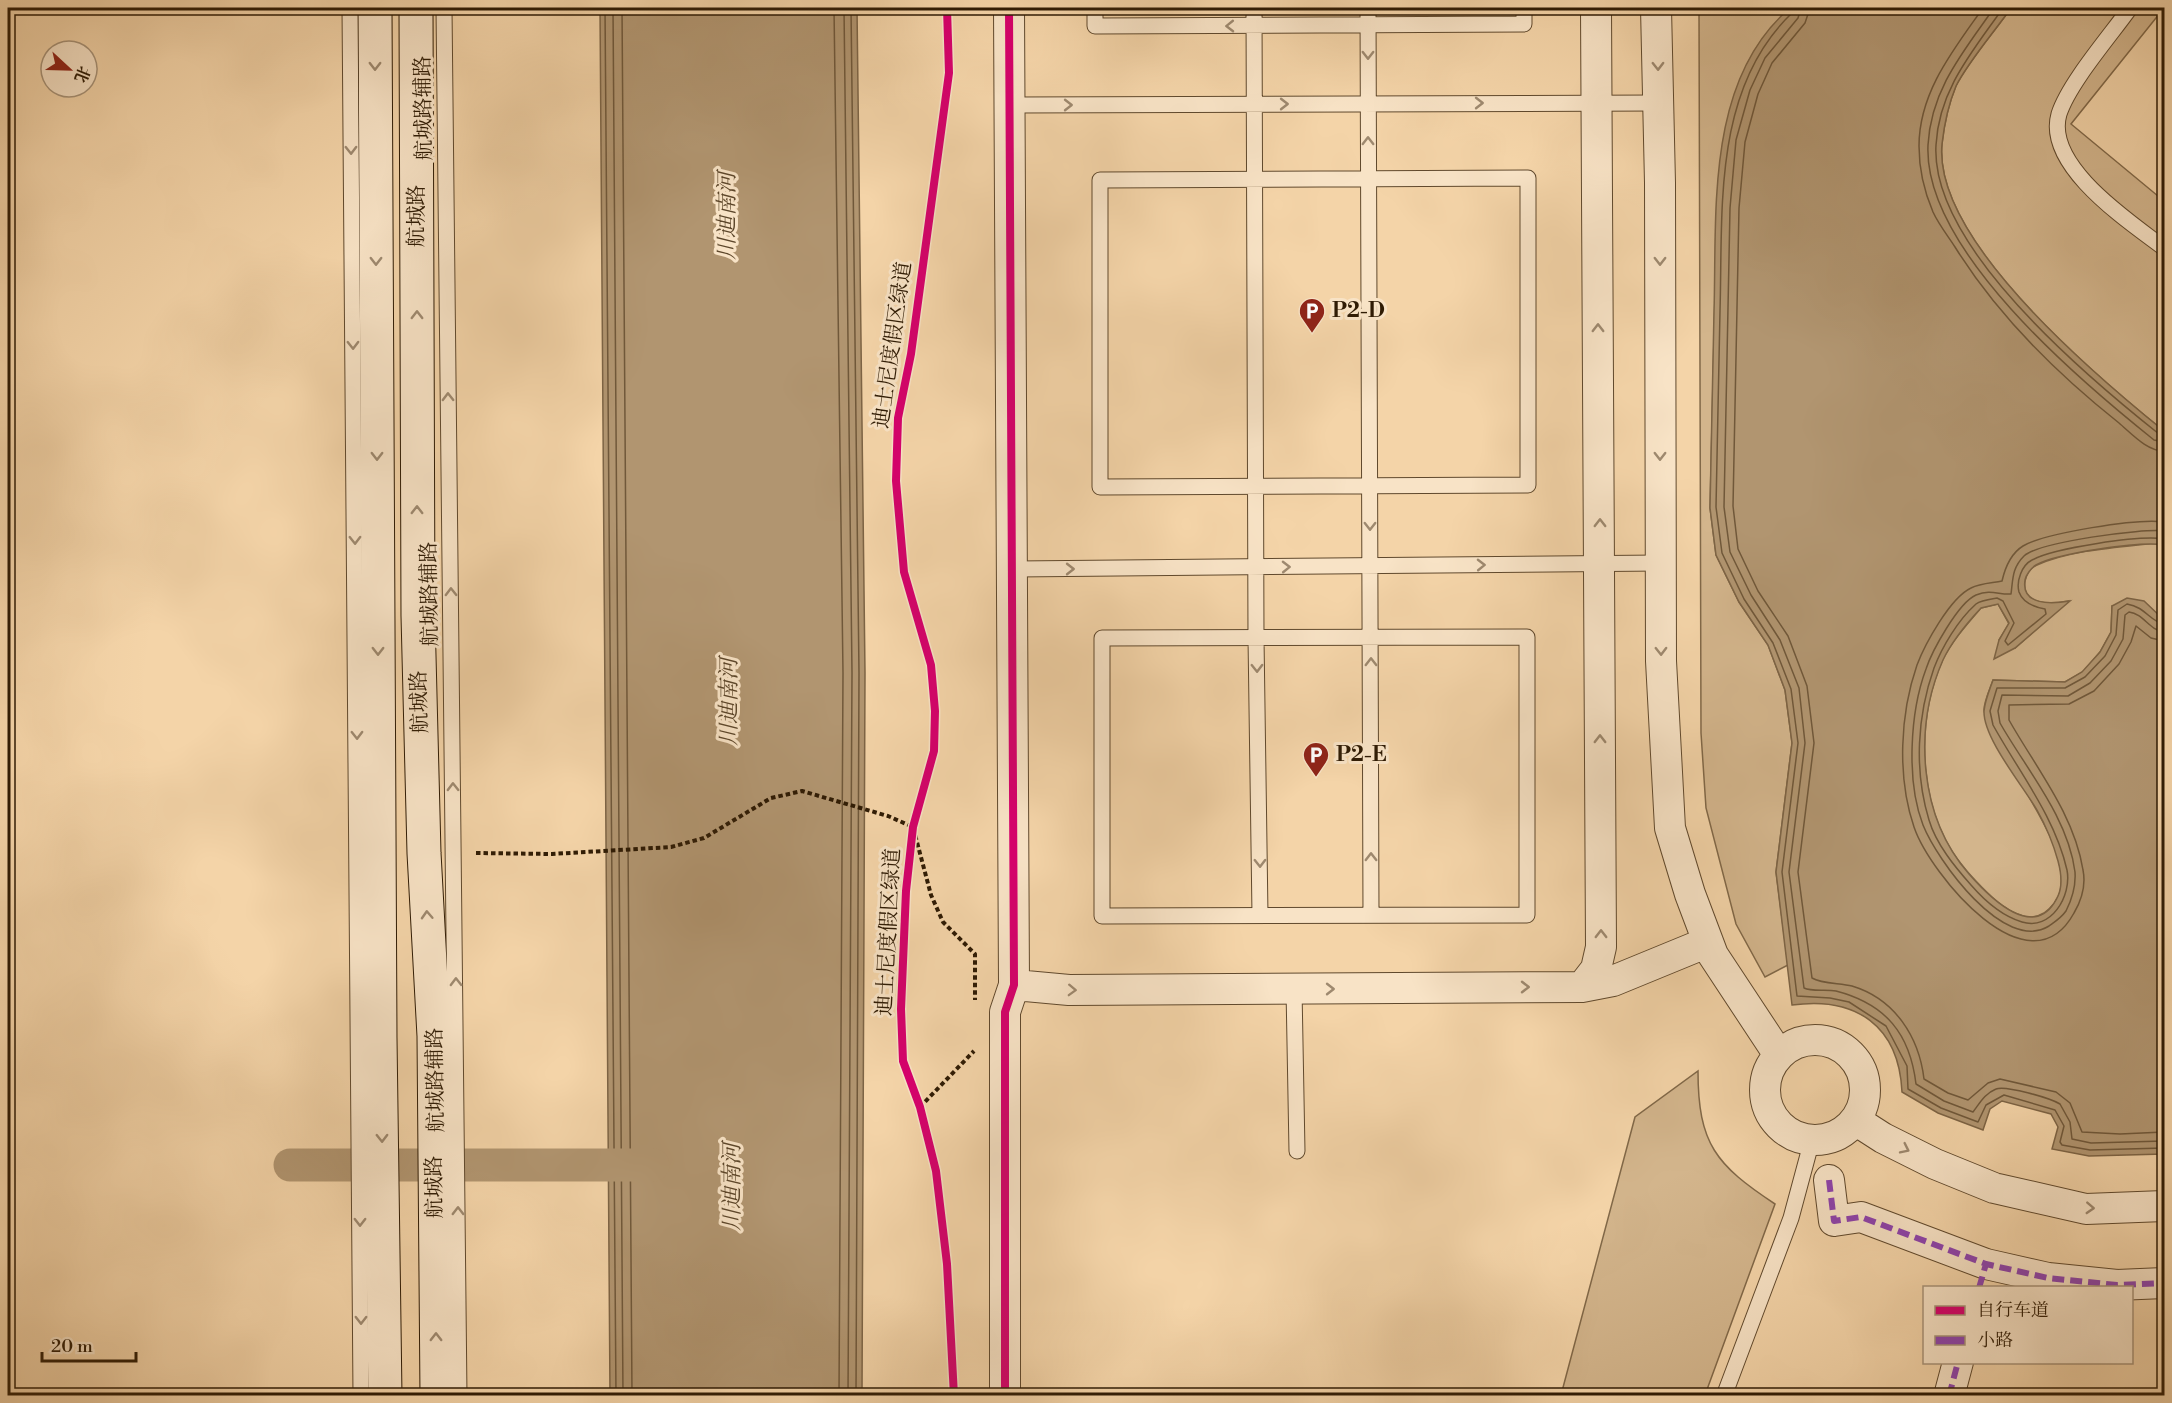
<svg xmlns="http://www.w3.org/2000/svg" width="2172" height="1403" viewBox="0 0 2172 1403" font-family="'Libre Bodoni','Noto Serif SC',serif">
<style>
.green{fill:#d3b58c;stroke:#816848;stroke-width:1.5}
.water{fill:#b19570;stroke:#7d6445;stroke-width:1.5}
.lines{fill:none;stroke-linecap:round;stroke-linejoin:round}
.shore{stroke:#70583a;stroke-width:1.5}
.canal{stroke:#b19570;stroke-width:33}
.lane-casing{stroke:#60492d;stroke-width:17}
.street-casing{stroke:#60492d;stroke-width:32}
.secondary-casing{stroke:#2f1b04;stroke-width:35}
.path{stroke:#2f1b04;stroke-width:4;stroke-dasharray:4.5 3;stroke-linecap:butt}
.lane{stroke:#f8e3c6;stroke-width:15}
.street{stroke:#f8e3c6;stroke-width:30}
.secondary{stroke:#f8e3c6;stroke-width:33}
.quiet{stroke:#8e44ad;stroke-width:6;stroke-dasharray:12 6;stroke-linecap:butt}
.cycleway-casing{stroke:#f8e3c6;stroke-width:11}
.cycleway{stroke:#d6006c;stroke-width:8}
.oneway{stroke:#9e896f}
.labels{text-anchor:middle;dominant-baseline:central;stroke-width:6;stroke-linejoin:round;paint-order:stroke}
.street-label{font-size:21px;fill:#2f1b04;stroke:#f8e3c6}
.poi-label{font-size:21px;font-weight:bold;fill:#2f1b04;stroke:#f8e3c6;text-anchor:start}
.water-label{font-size:22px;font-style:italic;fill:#5c462a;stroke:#f8e3c6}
</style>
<rect width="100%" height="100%" fill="#f4d4a8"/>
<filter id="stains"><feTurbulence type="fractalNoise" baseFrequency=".00333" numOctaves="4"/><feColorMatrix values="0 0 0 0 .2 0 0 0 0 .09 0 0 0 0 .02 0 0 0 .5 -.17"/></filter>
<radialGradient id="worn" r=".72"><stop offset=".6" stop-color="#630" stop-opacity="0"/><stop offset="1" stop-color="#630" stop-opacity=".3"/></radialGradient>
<path class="green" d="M1699 8H1790L1782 14 1717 207 1710 508 1716 555 1739 602 1768 645 1785 690 1792 743 1776 872 1788 965 1765 977 1736 924 1706 808 1701 733Z
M2011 8H2164L2071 124 2164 201V431C2096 376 1933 239 1942 144 1944 126 1949 103 1956 86 1968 62 1995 31 2011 8Z
M2156 543 2164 545V620L2144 602 2112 606 2111 632 2100 652 2083 672 2065 682 1993 680C1990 689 1984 701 1984 710 1985 718 1992 729 1995 736 2012 778 2071 846 2060 892 2057 902 2051 908 2044 913 2018 930 1982 888 1966 870 1918 815 1914 725 1943 659 1952 641 1968 623 1981 608L1998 604 2009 624 1999 640 2015 648 2068 601C2057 603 2042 605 2032 599 2019 591 2025 570 2037 565 2073 549 2117 548 2156 543Z
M1698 1071C1698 1144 1716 1165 1775 1204L1705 1395H1561L1635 1117Z"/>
<path class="water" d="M600 8H857L865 673 862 1395H610Z
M1790 8H2011C1995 31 1968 62 1956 86 1949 103 1944 126 1942 144 1933 239 2096 376 2164 431V545C2141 541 2057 553 2036 565 2031 568 2026 575 2025 580 2021 606 2052 604 2070 601L2015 648 1994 659 1999 640 2009 623 1998 604 1981 608C1967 623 1952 641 1943 660 1913 728 1919 817 1969 874 1990 898 2036 944 2058 896 2063 885 2061 872 2058 861 2053 843 2046 826 2037 810 2023 786 1983 738 1984 711 1985 700 1990 689 1993 680L2065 682 2082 672 2100 652 2111 632 2112 606 2127 598 2144 601 2164 620V1154L2089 1156 2052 1149 2058 1127 2051 1114 2002 1101 1990 1109 1983 1130 1938 1113 1902 1092C1899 1026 1856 996 1792 1005L1776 872 1792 743 1785 690 1768 645 1739 602 1716 555 1710 508C1711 442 1713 377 1714 312 1717 212 1705 80 1790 8Z"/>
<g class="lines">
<path class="shore" d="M605 8 616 1396
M613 8 623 1396
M622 8 632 1396
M834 8 843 673 839 1396
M844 8 852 673 848 1396
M851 8 859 673 856 1396
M1793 8 1792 13C1712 89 1723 211 1720 311 1719 376 1717 442 1716 507L1722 553 1744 599 1773 643 1791 689 1798 743 1782 872 1797 996 1830 998 1849 1002 1886 1026 1907 1066 1908 1089 1941 1108 1978 1122 1986 1105 2004 1095 2055 1110 2064 1126 2060 1142 2062 1145 2090 1150 2164 1148
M1801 8 1798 18 1765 58 1750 90 1736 140 1730 208 1724 507 1730 552 1751 595 1780 640 1799 688 1805 743 1789 872 1804 988C1812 992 1826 989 1836 991 1886 1004 1910 1034 1916 1084L1944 1101 1973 1112C1980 1103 1984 1094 1996 1089 2005 1085 2050 1098 2060 1104L2070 1122 2072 1139 2091 1143 2164 1141
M1810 8 1805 23 1772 63 1758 94 1745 142 1739 208 1733 506 1738 549 1758 591 1788 636 1807 686 1814 743 1798 872 1812 978C1822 984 1840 983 1852 986 1895 999 1919 1037 1924 1079L1948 1093 1968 1100 1988 1083 2000 1079 2056 1092 2070 1103 2082 1132 2120 1134 2164 1132
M1983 8C1954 49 1919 92 1919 146 1919 169 1924 191 1933 212 1939 225 1948 236 1955 247 1998 316 2056 373 2119 423 2132 434 2147 451 2164 451
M1994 8C1964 51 1931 89 1928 145 1923 249 2079 380 2154 440L2164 442
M2003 8C1973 51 1939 89 1936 145 1930 245 2086 376 2159 434L2164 435
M2164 522C2138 518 2045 533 2023 546 2010 554 2005 568 2002 581 1992 583 1980 583 1971 588 1950 598 1925 644 1917 665 1900 714 1897 777 1914 827 1930 874 2029 995 2074 913 2081 901 2086 885 2083 870 2074 814 2036 768 2009 720V705L2069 704 2094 691 2119 664 2131 642 2136 626 2151 638 2164 641
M2164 531C2143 528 2039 542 2024 556 2012 568 2013 579 2011 594 1999 595 1991 589 1976 595 1958 603 1932 651 1926 669 1910 712 1906 781 1923 825 1937 860 2004 954 2049 926 2056 921 2061 918 2066 911 2072 899 2076 886 2075 872 2068 817 2026 769 2000 723L1998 711 2002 695 2068 696 2090 683 2111 661 2123 639 2125 615 2129 612C2144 614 2149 630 2164 632
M2164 539C2140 535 2054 548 2032 560 2022 565 2016 581 2019 592 2023 603 2034 607 2045 609L2046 614 2008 645 2005 641 2014 623 2003 601 1997 598C1991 599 1981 600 1976 604 1958 620 1942 647 1934 668 1917 716 1914 771 1929 820 1936 844 1955 867 1971 885 1984 900 2002 916 2022 922 2051 931 2072 896 2067 870 2055 817 2019 772 1993 725L1990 711 1997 688H2065L2085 677 2105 656 2116 635 2118 610 2127 604C2146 607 2150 622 2164 624"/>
<path class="canal" d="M290 1165H653"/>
<g class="lane-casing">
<path id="lane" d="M350 8 361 1396
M444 8 459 1396
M1095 8V26L1524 24V8
M1254 8 1256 638 1260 915
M1368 8 1371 915
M2130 8C2110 36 2069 83 2059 114 2044 166 2130 222 2164 248
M1010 105 1658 103
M1528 178V485L1100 487V180Z
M1012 569 1660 563
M1527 637V915L1102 916V638Z
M1294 989 1297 1151
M1724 1396 1791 1218 1812 1140"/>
</g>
<g class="street-casing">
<path id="street" d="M1656 8 1660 183 1661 661 1670 828 1690 894 1713 955 1779 1055
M1014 985 1069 990 1582 987 1613 981 1708 942
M1582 987 1596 969 1601 947 1596 8
M1765 1090a50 50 0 1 1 100 0a50 50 0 1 1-100 0Z
M1855 1120 1883 1138 1935 1164 1994 1188 2086 1209 2164 1206
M1829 1180 1834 1221 1861 1217 1986 1264 2048 1278 2117 1285 2164 1283
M1005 1396V1012L1014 985 1009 8
M1949 1396 1958 1362"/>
</g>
<g class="secondary-casing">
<path id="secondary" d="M375 8 380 1038 385 1396
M416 8 418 616 424 853 434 1036 437 1396"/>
</g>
<path class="path" d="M476 853 552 854 671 847 704 838 771 798 802 791 888 816 913 827 931 895 943 922 975 954V1000
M920 1107 974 1051"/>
<use href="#lane" class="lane"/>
<use href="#street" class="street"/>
<use href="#secondary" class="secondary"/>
<path class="quiet" d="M1829 1180 1834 1221 1861 1217 1986 1264 2048 1278 2117 1285 2164 1283
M1979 1288 1986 1264
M1949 1396 1958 1362"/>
<g class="cycleway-casing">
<path id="cycleway" d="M947 8 949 73 911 354 898 418 896 481 904 572 931 665 935 711 934 751 913 827 906 891 901 1009 903 1061 920 1107 936 1171 947 1264 954 1396
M1005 1396V1012L1014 985 1009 8"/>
</g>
<use href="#cycleway" class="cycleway"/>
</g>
<defs><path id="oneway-chevron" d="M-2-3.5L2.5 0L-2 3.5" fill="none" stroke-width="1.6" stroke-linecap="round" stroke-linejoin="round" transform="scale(1.5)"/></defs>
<g class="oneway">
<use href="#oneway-chevron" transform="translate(1230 26) rotate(179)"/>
<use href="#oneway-chevron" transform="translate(1368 55) rotate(90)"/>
<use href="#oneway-chevron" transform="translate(375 66) rotate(90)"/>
<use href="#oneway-chevron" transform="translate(1658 66) rotate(89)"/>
<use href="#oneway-chevron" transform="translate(1479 103)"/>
<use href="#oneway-chevron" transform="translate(1284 104)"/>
<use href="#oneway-chevron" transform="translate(1068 105)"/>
<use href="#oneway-chevron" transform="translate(1368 141) rotate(-90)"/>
<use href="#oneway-chevron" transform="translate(351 150) rotate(89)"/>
<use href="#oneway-chevron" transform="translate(376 261) rotate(90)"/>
<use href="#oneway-chevron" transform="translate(1660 261) rotate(90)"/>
<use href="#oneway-chevron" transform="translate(417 315) rotate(-90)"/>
<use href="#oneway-chevron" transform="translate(1598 328) rotate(-90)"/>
<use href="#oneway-chevron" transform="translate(353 345) rotate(89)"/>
<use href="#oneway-chevron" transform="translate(448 397) rotate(-91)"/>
<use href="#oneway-chevron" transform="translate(377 456) rotate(90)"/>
<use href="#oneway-chevron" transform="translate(1660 456) rotate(90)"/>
<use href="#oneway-chevron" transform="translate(417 510) rotate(-90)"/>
<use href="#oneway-chevron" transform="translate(1600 523) rotate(-90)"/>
<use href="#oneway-chevron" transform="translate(1370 526) rotate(90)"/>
<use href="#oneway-chevron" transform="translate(355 540) rotate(89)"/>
<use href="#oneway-chevron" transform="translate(1481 565) rotate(-1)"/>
<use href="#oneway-chevron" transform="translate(1286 567) rotate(-1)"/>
<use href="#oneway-chevron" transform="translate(1070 569)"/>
<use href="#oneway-chevron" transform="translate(451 592) rotate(-91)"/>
<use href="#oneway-chevron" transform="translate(378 651) rotate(90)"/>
<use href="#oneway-chevron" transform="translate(1661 651) rotate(89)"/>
<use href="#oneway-chevron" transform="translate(1371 662) rotate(-90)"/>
<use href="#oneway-chevron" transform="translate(1257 668) rotate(89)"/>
<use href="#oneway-chevron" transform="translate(357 735) rotate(89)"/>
<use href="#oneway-chevron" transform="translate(1600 739) rotate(-90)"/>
<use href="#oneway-chevron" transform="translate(453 787) rotate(-91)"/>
<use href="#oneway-chevron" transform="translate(1371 857) rotate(-90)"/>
<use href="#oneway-chevron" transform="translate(1260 863) rotate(89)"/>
<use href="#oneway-chevron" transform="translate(427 915) rotate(-93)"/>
<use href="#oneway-chevron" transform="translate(1601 934) rotate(-90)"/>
<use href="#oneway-chevron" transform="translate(456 982) rotate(-91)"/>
<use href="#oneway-chevron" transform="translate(1525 987)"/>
<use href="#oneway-chevron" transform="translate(1330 989)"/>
<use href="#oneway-chevron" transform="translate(1072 990) rotate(2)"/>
<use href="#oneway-chevron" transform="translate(382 1138) rotate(89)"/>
<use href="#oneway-chevron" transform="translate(1905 1149) rotate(26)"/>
<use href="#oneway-chevron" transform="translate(2090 1208) rotate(3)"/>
<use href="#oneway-chevron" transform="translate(458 1211) rotate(-90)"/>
<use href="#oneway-chevron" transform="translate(360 1222) rotate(90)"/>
<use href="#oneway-chevron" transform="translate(361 1320) rotate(90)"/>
<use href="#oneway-chevron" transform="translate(436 1337) rotate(-90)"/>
</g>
<defs>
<g id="parking-pin" transform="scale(1.35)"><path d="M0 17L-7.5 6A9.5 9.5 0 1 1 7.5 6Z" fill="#8f2418" stroke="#f8e3c6"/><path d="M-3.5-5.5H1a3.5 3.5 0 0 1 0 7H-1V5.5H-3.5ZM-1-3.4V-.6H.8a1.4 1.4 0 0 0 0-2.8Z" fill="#fff"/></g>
</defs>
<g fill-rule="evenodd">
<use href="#parking-pin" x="1312" y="311"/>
<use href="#parking-pin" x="1316" y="755"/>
</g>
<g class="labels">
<g class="street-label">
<text transform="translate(424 108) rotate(-91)">航城路辅路</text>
<text transform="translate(417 216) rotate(-90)">航城路</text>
<text transform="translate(893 345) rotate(-82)">迪士尼度假区绿道</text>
<text transform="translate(430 594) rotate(-91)">航城路辅路</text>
<text transform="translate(420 702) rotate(-92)">航城路</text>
<text transform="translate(889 932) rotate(-87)">迪士尼度假区绿道</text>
<text transform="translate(436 1080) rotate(-91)">航城路辅路</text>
<text transform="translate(435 1187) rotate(-91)">航城路</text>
</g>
<g class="poi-label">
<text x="1332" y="311">P2-D</text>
<text x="1336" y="755">P2-E</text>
</g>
<g class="water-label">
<text transform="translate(727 216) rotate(-90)">川迪南河</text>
<text transform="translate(729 702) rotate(-90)">川迪南河</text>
<text transform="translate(732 1187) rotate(-90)">川迪南河</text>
</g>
</g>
<rect width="2172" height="1403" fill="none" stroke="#f4d4a8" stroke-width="30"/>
<rect x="9" y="9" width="2154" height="1385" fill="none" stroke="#2f1b04" stroke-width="3"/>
<rect x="15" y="15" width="2142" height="1373" fill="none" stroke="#2f1b04" stroke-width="1.5"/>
<rect x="1923" y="1286" width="210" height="78" fill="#f8e3c6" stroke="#a89378" stroke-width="1.5"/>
<rect x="1935" y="1306" width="30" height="9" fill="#d6006c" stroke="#a89378" stroke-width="1.5"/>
<text x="1977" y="1316" font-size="18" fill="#2f1b04">自行车道</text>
<rect x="1935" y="1336" width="30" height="9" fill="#8e44ad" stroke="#a89378" stroke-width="1.5"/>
<text x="1977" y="1346" font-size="18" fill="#2f1b04">小路</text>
<g transform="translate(69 69) rotate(112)"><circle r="28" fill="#f8e3c6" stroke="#a89378" stroke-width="1.5"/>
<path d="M0-4.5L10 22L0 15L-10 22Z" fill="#8f2418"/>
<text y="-9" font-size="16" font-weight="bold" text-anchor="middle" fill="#2f1b04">北</text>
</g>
<path d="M42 1352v9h94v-9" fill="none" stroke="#2f1b04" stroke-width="3"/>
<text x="51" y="1352" font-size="18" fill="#2f1b04" stroke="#f8e3c6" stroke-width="4.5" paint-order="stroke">20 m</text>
<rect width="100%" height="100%" filter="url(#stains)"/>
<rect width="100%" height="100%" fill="url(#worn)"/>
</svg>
